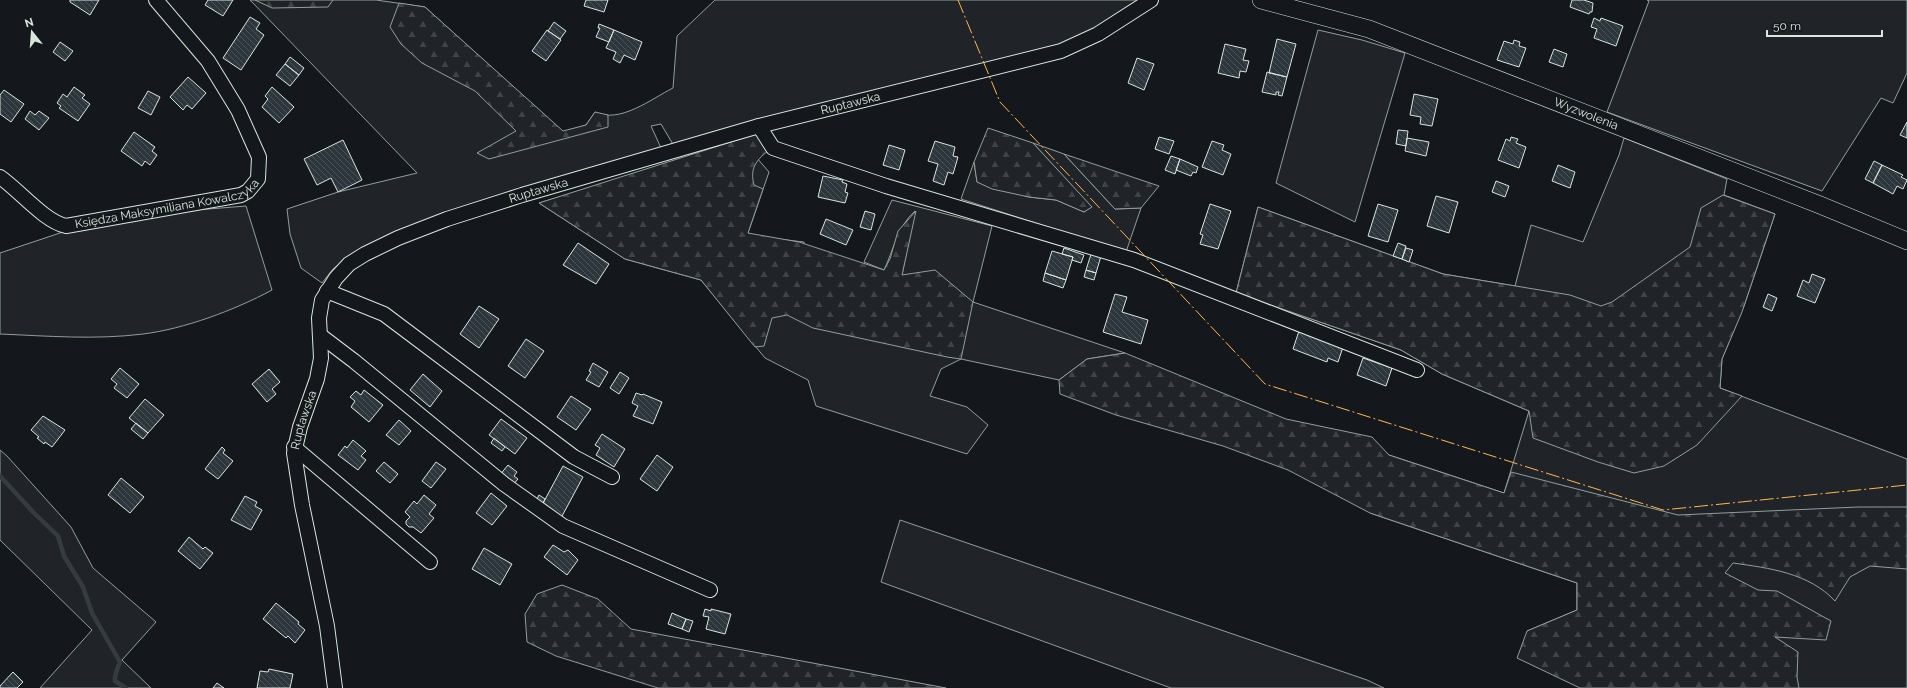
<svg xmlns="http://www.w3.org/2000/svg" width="1907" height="688" viewBox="0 0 1907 688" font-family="Raleway,sans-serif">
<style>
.grass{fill:#202428;stroke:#939e99}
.forest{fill:url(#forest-firs);stroke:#939e99}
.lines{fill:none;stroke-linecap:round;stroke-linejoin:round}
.stream{stroke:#363b3e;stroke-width:4.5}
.building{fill:url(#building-back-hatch);stroke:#d8e6dc}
.minor-casing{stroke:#d8e6dc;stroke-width:16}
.tertiary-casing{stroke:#d8e6dc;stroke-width:18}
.minor{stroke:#14181c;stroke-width:14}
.tertiary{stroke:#14181c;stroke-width:17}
.power{stroke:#ffb74d;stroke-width:1;stroke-dasharray:14 3 2 3;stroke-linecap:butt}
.labels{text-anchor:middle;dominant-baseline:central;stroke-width:3;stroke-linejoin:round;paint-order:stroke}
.street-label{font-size:12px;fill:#d8e6dc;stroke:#14181c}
</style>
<defs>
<pattern id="forest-firs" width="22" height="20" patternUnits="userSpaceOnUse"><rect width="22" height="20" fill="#202428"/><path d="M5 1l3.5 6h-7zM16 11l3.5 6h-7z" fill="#404447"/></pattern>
<pattern id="building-back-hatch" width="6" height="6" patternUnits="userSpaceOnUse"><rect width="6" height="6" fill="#2c363c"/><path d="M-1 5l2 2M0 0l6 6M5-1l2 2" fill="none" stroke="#4a5358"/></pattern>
</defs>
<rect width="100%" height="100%" fill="#14181c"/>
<path class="grass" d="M250 0H376L425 7 563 132 586 125 595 112C620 124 651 99 673 88L677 36 715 0H1140L1097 27 1061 45 674 146 661 124 651 126 661 148 354 253 333 269 322 283 301 268 290 234 287 209 338 192 417 173Z
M1647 0H1907V73L1893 103 1881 98 1822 191 1607 112 1649 1Z
M1318 30 1362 40 1405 53 1355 222 1276 183Z
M1624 138 1727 179 1724 195 1775 214 1744 306 1722 359 1720 388 1907 459V688H1586L1527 631 1577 610V583L1370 513 1389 455 1504 493 1529 411 1442 374 1401 350 1236 293 1258 207 1443 274 1515 286 1531 225 1583 242 1619 155Z
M743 142 769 172 748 233 761 237 804 242 813 328 902 275 915 211C897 227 894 249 884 270L864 262 892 200 992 226 973 302 1125 353 1087 359 1059 380 961 359 941 369 930 396 967 407 988 425 967 454 816 406 808 380 765 358 701 280 625 259 539 203Z
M1033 143 1064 154 1115 209 1141 208 1126 252 961 199 974 162 977 182 1029 197 1056 200 1084 212 1091 207Z
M246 206 272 290C235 310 184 329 143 334 95 340 48 336 0 334V253L66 231 183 211Z
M0 450 7 456 71 527 93 568 156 622 122 660 151 688H40L92 630 0 540Z
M900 520 1367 680 1384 688H1171L881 582Z"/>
<path class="forest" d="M255 0H333L328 7 272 8Z
M399 3 425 7 563 131 586 125 595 112 608 115V127L489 159 477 153 516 131 475 91 422 63 401 44 390 27Z
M988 128 1033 143 1092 207 1084 212 1056 200 1029 197 992 189 977 182 974 162Z
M756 134 768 151C755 161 750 169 754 185L763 189 748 233 799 242 884 270 890 259 898 231 916 211 902 275 935 270 973 302 961 359 947 357 813 328 787 315 772 318 764 346 755 347 701 280 625 259 539 203Z
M1064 154 1159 186 1141 208 1115 209Z
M1723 195 1775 214 1742 312 1722 359 1720 388 1742 396 1697 445 1664 466 1634 473 1598 462 1533 438 1529 411 1442 374 1401 350 1236 293 1258 207 1443 274 1570 295 1601 306 1612 302 1690 247 1701 208Z
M1125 353 1286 419 1372 437 1389 455 1504 493 1511 472 1678 515 1858 507H1907V569L1870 566 1850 577 1835 601C1809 573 1769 568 1733 563L1725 573 1758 590 1777 591 1831 621 1826 640 1775 637 1798 652 1797 677 1799 688H1580L1517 658 1527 631 1577 610V583L1370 513 1288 470 1223 446 1116 415 1060 394 1059 380 1087 359Z
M562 585 598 599 631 629 946 688H658L556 656 527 642 525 614 537 594Z"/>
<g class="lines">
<path class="stream" d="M0 476 34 513 58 536 64 556 83 587 92 613 120 662C118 668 114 674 115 681L126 688"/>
</g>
<path class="building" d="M70 0H99L90 15 70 2Z
M208 0H233L223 16 205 5Z
M586 0H608L604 12 584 6Z
M1572 0H1584L1593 3 1592 12H1590L1589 14 1570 7Z
M250 17 260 23 256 29 264 35 241 70 223 58Z
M1594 18 1600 21 1601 18 1623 26 1616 46 1594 38 1597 29 1591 27Z
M554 22 566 31 560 39 548 31Z
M599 24 614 30 609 42 596 37 600 28H598Z
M547 30 561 40 546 61 532 51Z
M614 30 642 42 635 60 624 55 620 63 613 59 616 52 606 48Z
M1277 39 1296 44 1287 77 1269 73Z
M1514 40 1520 42 1519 46 1526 48 1519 67 1497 60 1504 41 1513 44Z
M60 42 73 51 65 61 53 52Z
M1225 44 1246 49 1243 60 1249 61 1246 72 1240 71 1239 78 1218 73Z
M1554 49 1567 54 1563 67 1549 62Z
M290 57 304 68 299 75 285 64Z
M1137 58 1154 64 1144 90 1128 83Z
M285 64 299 75 290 86 276 75Z
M1267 72 1287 77 1282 96 1278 95 1279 92H1276V95L1262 92Z
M188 77 206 93 192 109 187 105 183 110 170 97Z
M74 87 85 95 82 98 90 104 78 121 59 108 61 106 57 103 63 94 67 97Z
M272 87 294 107 279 123 262 107 268 99 265 96Z
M4 90 24 104 11 122 0 114V95Z
M148 91 160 97 151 115 138 108Z
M1414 94 1438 99 1432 126 1420 124 1421 117 1410 115Z
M30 111 35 115 39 111 49 118 39 130 25 119Z
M1907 122V138L1900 135Z
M1398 130 1408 131 1406 146 1396 144Z
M134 132 155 147 152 151 157 155 150 165 145 161 142 166 121 151Z
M1159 137 1174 141 1169 154 1155 149Z
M1511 137 1518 139 1516 143 1526 147 1519 168 1498 160 1506 139 1510 141Z
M1407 138 1429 142 1426 156 1405 151Z
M343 140 362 180 338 192 331 178 317 185 304 159Z
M935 141 955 147 953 156 958 157 953 174 948 172 944 185 933 181 938 164 928 161Z
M1212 141 1224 145 1222 150 1231 154 1223 175 1202 167Z
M889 145 905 150 899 170 883 165Z
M1171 156 1180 159 1175 174 1165 170Z
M1180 159 1198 167 1196 173 1193 172 1191 176 1176 170Z
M1874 161 1882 165 1873 183 1865 179Z
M1558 165 1575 172 1570 188 1552 181Z
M1882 165 1903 175 1901 177 1907 180 1903 189 1897 186 1893 194 1873 183Z
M823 176 843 180 842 182 847 184 845 192 848 193 845 203 818 197Z
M1496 181 1509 186 1505 197 1492 192Z
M1436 196 1458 202 1449 233 1427 226Z
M1210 204 1231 211 1218 249 1200 244 1203 235 1200 234Z
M1378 204 1398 210 1388 242 1368 236Z
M865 211 875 214 871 230 860 227Z
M826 219 853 230 846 245 820 234Z
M578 243 609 264 596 284 563 265Z
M1398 243 1406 246 1402 259 1393 256Z
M1064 248 1084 255 1081 263 1072 260 1073 257 1062 254Z
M1406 248 1413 250 1409 262 1402 259Z
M1052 251 1073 257 1066 280 1045 273Z
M1092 251 1101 256 1096 273 1086 270Z
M1086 270 1096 273 1094 280 1084 277Z
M1045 273 1066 280 1063 288 1043 281Z
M1812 274 1825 279 1815 303 1797 296 1803 280 1809 283Z
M1115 294 1127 297 1122 312 1148 320 1141 344 1103 332Z
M1768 294 1777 298 1772 311 1763 307Z
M479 306 499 319 479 348 460 334Z
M1299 331 1343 347 1338 362 1328 358 1327 362 1293 349Z
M526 339 544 351 525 378 508 366Z
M1363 358 1392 368 1386 386 1357 375Z
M593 363 608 372 599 387 586 380 591 372 589 371Z
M120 368 139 384 127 398 114 388 117 384 111 379Z
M269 369 280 382 272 389 276 394 267 402 252 384Z
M620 372 629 378 619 394 610 388Z
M423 374 442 391 430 407 410 390Z
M364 390 383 405 369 422 351 407 355 401 350 397 356 391 361 395Z
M636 393 642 395 643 394 662 402 653 424 633 416 638 406 632 403Z
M571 396 591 409 576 430 557 417Z
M145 399 164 415 148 433 129 418Z
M43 416 65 430 52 447 45 442 44 444 37 438 39 437 31 430Z
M501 419 527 438 515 454 489 435Z
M399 420 411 431 399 445 386 435Z
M136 423 148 433 143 439 131 429Z
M602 434 625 449 614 467 596 455 600 448 595 445Z
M494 438 505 447 502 451 491 443Z
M353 440 366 451 361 456 366 460 358 470 338 455 345 446 347 448Z
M222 447 225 450 223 453 233 461 218 479 205 469Z
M657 455 673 467 657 491 640 479Z
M384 462 398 474 390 483 376 471Z
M436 462 446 469 431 488 422 481Z
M508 465 517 472 514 476 518 479 512 486 499 476Z
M563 466 583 477 561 518 541 507Z
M121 478 144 497 130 513 108 495Z
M491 493 507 506 492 525 476 513Z
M424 495 436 505 429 514 434 518 421 533 413 527H409L406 524V521L410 517 405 512 414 501 417 504Z
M539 495 545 499 541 507 535 503Z
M245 496 257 502 255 506 262 510 251 530 231 520Z
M189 537 203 549 205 547 213 553 200 569 178 551Z
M553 545 564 552 568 550 578 560 567 575 544 557Z
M484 548 512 564 500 585 472 569Z
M276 603 299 622 298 624 305 630 295 643 288 636 286 638 263 619Z
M705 609 711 611V609L731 614 725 634 706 629 709 617 703 616Z
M672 613 686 619 682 629 668 624Z
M686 619 693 621 689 632 682 629Z
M269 669 293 674 290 688H257L260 671 268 672Z
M13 672 23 682 17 688H0V686Z
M217 683 224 688H213Z"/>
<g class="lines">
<g class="minor-casing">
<g id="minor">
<path d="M759 126 773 148 886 186 1134 260 1417 370"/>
<path id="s1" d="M0 177C20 191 44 221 66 226L241 195 248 191 258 179 259 157 238 110 208 61 156 0"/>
<path d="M327 291 384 314 574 457 612 477"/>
<path d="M321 336 354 361 504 484 563 526 710 590"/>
<path d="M294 447 430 562"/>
<path id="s2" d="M335 688 327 626 302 505 294 453 300 427 317 379 321 358 319 318 322 300 336 278 349 264 365 254 398 238 447 219 522 195 759 126 1061 51 1098 34 1151 0"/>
</g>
</g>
<g class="tertiary-casing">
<g id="tertiary">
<path id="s3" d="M1261 0 1369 29 1820 205 1907 241"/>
</g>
</g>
<use href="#minor" class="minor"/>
<use href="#tertiary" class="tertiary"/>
<path class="power" d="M958 0 1000 102 1265 384 1663 510 1907 485"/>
</g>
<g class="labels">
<g class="street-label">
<text stroke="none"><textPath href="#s2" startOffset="969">Ruptawska</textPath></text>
<text stroke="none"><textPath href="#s3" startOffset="345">Wyzwolenia</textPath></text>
<text stroke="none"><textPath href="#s2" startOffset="645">Ruptawska</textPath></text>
<text stroke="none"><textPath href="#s1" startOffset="187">Księdza Maksymiliana Kowalczyka</textPath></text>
<text stroke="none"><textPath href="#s2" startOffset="273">Ruptawska</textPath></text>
</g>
</g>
<g transform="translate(32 32) rotate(343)" stroke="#14181c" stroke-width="3" paint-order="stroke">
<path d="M0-3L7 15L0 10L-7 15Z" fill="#d8e6dc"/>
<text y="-6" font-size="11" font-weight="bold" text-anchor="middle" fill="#d8e6dc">N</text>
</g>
<path d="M1767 30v6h115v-6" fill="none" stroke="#d8e6dc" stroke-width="2"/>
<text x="1773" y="30" font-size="12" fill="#d8e6dc" stroke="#14181c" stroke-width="3" paint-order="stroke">50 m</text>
</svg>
